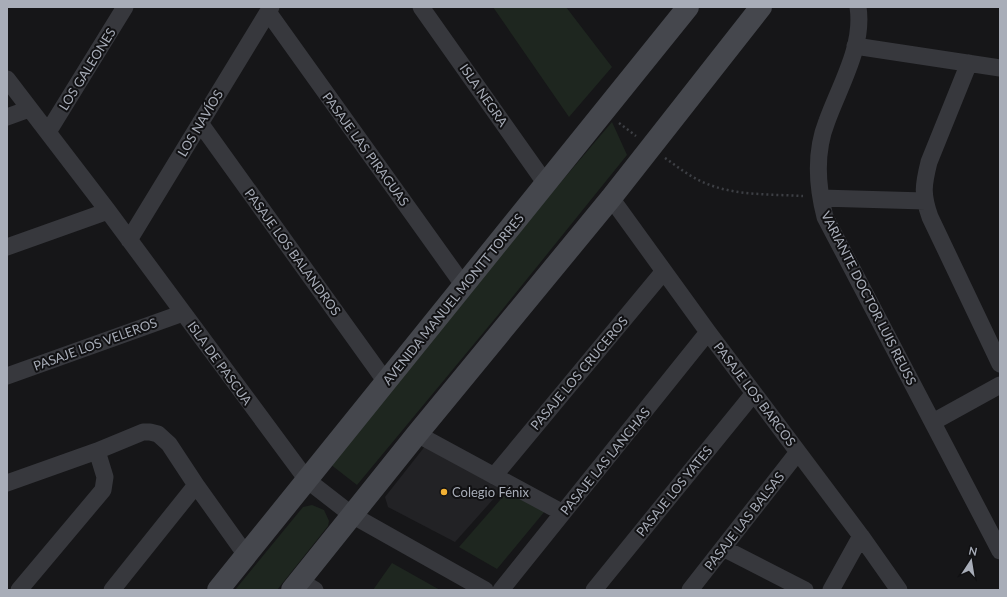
<svg xmlns="http://www.w3.org/2000/svg" width="1007" height="597" viewBox="0 0 1007 597" font-family="Lato,sans-serif">
<style>
.built{fill:#222225}
.green{fill:#1e261f}
.lines{fill:none;stroke-linecap:round;stroke-linejoin:round}
.path{stroke:#3d3f44;stroke-width:2.5;stroke-dasharray:2 3;stroke-linecap:butt}
.street{stroke:#37383d;stroke-width:17}
.secondary{stroke:#45474d;stroke-width:22}
.poi-dot{fill:#f2b134;stroke:#111113;stroke-width:1.5}
.labels{text-anchor:middle;dominant-baseline:central;stroke-width:4;stroke-linejoin:round;paint-order:stroke}
.street-label{font-size:13px;fill:#a8adb8;stroke:#111113}
.poi-label{font-size:13px;fill:#a8adb8;stroke:#111113;text-anchor:start}
</style>
<rect width="100%" height="100%" fill="#161618"/>
<path class="built" d="M426 445 504 487 455 542 388 507 385 497Z"/>
<path class="green" d="M493 7H566L612 67 569 117Z
M612 122 627 155 498 315 357 485 330 464 463 297Z
M508 491 545 511 497 569 459 547Z
M312 505 324 510 329 521 328 526 277 590H235L303 507Z
M392 563 440 590H373Z"/>
<g class="lines">
<path class="path" d="M619 123 636 136
M665 158C678 167 690 177 705 183 735 196 771 194 803 196"/>
<path class="street" d="M421 7 546 184
M858 7C864 46 840 85 827 121 815 151 817 186 825 217L1000 551
M268 12 464 286
M855 46 1000 68
M969 63 929 162C923 186 922 194 930 217L1000 364
M7 79 108 211 307 480 352 515 485 590
M7 117 29 109
M200 123 386 382
M48 132 125 7
M611 198 708 332 861 536 899 590
M821 198 925 201
M129 240 271 7
M7 247 108 211
M7 376 183 313
M933 422 1000 385
M417 434 563 513
M494 476 664 271
M7 483 97 451 143 432H150L158 434 169 444 196 485 246 555
M723 548 805 590
M300 581 315 590
M19 590 103 490 105 477 97 451
M112 590 196 485
M501 590 708 332
M594 590 754 393
M690 590 798 452
M831 590 861 536"/>
<path class="secondary" d="M218 590 688 7
M292 590 417 434 611 198 761 7"/>
</g>
<circle class="poi-dot" cx="444" cy="492" r="4"/>
<g class="labels">
<g class="street-label">
<text transform="translate(87 69) rotate(-58)">LOS GALEONES</text>
<text transform="translate(484 95) rotate(55)">ISLA NEGRA</text>
<text transform="translate(200 123) rotate(-59)">LOS NAVÍOS</text>
<text transform="translate(366 149) rotate(54)">PASAJE LAS PIRAGUAS</text>
<text transform="translate(293 252) rotate(54)">PASAJE LOS BALANDROS</text>
<text transform="translate(869 298) rotate(63)">VARIANTE DOCTOR LUIS REUSS</text>
<text transform="translate(453 299) rotate(-51)">AVENIDA MANUEL MONTT TORRES</text>
<text transform="translate(95 344) rotate(-20)">PASAJE LOS VELEROS</text>
<text transform="translate(220 363) rotate(54)">ISLA DE PASCUA</text>
<text transform="translate(579 373) rotate(-50)">PASAJE LOS CRUCEROS</text>
<text transform="translate(755 394) rotate(53)">PASAJE LOS BARCOS</text>
<text transform="translate(605 461) rotate(-51)">PASAJE LAS LANCHAS</text>
<text transform="translate(674 491) rotate(-51)">PASAJE LOS YATES</text>
<text transform="translate(744 521) rotate(-52)">PASAJE LAS BALSAS</text>
</g>
<g class="poi-label">
<text x="452" y="492">Colegio Fénix</text>
</g>
</g>
<rect width="1007" height="597" fill="none" stroke="#a8adb8" stroke-width="16"/>
<g transform="translate(971 561) rotate(12)" stroke="#111113" stroke-width="3" paint-order="stroke">
<path d="M0-3L7 15L0 10L-7 15Z" fill="#a8adb8"/>
<text y="-6" font-size="11" font-weight="bold" text-anchor="middle" fill="#a8adb8">N</text>
</g>
</svg>
